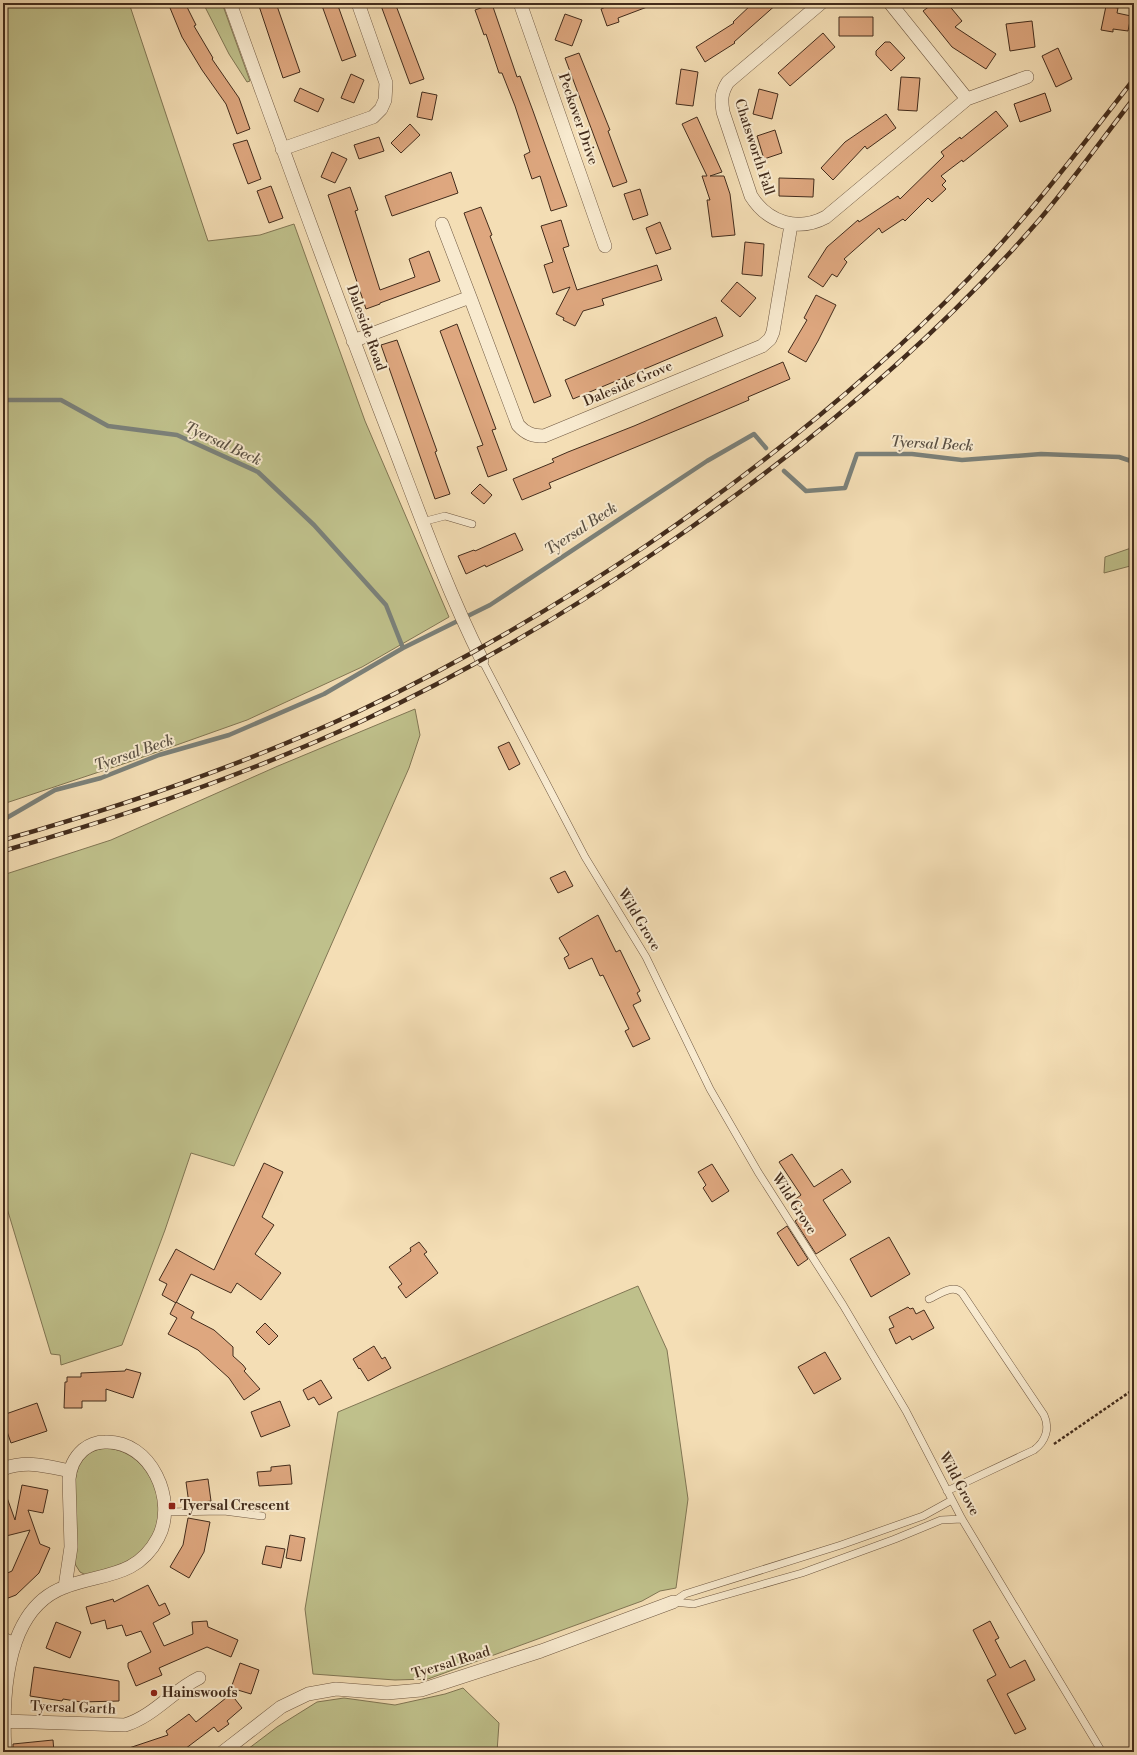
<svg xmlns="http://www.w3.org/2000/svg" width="1137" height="1755" viewBox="0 0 1137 1755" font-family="'Libre Bodoni',serif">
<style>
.green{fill:#bfc08b;stroke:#817654}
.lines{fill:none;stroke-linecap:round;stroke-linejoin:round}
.stream{stroke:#7b817a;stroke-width:4.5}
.building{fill:#dea77f;stroke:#432c1c}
.lane-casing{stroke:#6f5842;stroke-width:8}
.street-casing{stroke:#6f5842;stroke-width:14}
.path{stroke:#432c1c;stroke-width:2.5;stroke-dasharray:3 2;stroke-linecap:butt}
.lane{stroke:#f8eacf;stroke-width:7}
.street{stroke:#f8eacf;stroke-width:13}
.rail-casing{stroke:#432c1c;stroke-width:4.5}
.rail{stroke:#f8eacf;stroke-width:3;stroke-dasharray:9;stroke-linecap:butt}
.poi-dot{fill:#8f2418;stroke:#f8eacf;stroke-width:1.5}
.labels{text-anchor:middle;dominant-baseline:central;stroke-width:4;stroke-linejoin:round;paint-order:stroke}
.street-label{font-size:14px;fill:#432c1c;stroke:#f8eacf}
.poi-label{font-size:14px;font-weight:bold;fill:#432c1c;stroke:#f8eacf;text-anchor:start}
.water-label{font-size:15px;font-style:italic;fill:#5a5043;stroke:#f8eacf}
</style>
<rect width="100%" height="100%" fill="#f4deb5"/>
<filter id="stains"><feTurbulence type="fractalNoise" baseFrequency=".005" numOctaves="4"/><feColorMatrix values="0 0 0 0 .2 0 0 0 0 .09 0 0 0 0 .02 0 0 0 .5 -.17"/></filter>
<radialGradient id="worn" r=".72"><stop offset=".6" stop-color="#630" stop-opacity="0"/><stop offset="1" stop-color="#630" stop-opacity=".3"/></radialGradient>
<path class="green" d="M3 3H129L208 241 260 235 294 224 365 421 449 617 362 667 247 720 126 763 3 804Z
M203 3H222L250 81 247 82 229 54Z
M1134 547V565L1104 573 1105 557Z
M415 709 420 735 409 768 234 1166 191 1153 165 1230 122 1345 61 1365 60 1355 51 1354 3 1195V875L111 840 278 766Z
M638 1286 667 1350 688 1499 676 1588 660 1591 642 1601 428 1679 395 1680 313 1674 305 1609 338 1412Z
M105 1448C154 1450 177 1518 141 1551 126 1566 106 1569 86 1575L80 1572 75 1564V1482C77 1463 85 1451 105 1448Z
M463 1688 499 1723 497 1752H244L277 1727 317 1702 344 1698 395 1705 445 1694Z"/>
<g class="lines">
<path class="stream" d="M3 400H61L108 426 177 435 258 472 314 525 386 605 403 648
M784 471 806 491 845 488 857 454H912L962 460 1041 454 1119 457 1134 462
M3 820 55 790 101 778 159 755 229 735 324 694 403 648 490 605 707 461 754 434 766 448"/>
</g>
<path class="building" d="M168 3H185L196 25 194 26 213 58 212 59 239 98 250 129 237 134 226 104 202 70 182 37Z
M258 3H276L300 72 283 78Z
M321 3H337L356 56 342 61Z
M380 3H395L424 79 410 84Z
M615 3H655V4L618 18 619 22 607 26 601 9Z
M753 3H778L734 42 735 43 705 62 696 47 734 23 733 22Z
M934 3H947L962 21 955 27 996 54 986 69 952 47 923 11Z
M492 4 517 77 520 76 533 111 567 206 551 211 540 176 532 179 524 155 530 152 515 106 502 73H499L486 34 484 35 475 10Z
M1106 6 1118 8 1117 13 1131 16 1128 31 1113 29V32L1101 30Z
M565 14 582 20 572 46 555 40Z
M839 17H873V36H839Z
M1032 21 1035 47 1010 51 1006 24Z
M823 33 835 47 790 86 778 73Z
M885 42H890L905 58 891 71 876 55V51Z
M1058 48 1072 79 1056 87 1042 56Z
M579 53 610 130 608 131 627 182 613 187 565 58Z
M681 69 698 72 693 106 676 104Z
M351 74 364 80 354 103 341 98Z
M901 77 920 78 917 111 898 110Z
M300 88 324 99 318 112 294 101Z
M759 89 778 94 772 119 753 114Z
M422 92 437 95 432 120 417 117Z
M1045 93 1051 111 1020 122 1014 104Z
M996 111 1008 126 963 162 962 160 941 176 946 181 942 185 946 189 932 202 928 198 905 221 903 219 882 233 879 228 844 259 847 262 837 277 832 274 823 287 808 277 827 247 858 220 859 222 898 196 900 199 944 156 941 152 960 137 961 139Z
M886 114 896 128 867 149 865 146 833 180 821 168 845 142Z
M697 117 722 172 710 176H724L730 194 735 235 712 237 707 200H710L702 176H707L682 124Z
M410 124 420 135 401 153 391 143Z
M775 130 782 153 764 159 757 136Z
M379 137 384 151 359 159 354 145Z
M247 140 261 179 248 184 233 144Z
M332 152 347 159 335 183 321 177Z
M451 172 458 193 392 216 385 196Z
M779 178 814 179 813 197 779 196Z
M271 186 283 218 269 223 257 191Z
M350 187 358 210 355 211 380 290 415 277 409 259 429 251 440 281 380 303V304L366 309 328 195Z
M640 189 648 215 633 220 624 194Z
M481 207 492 235 490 236 551 396 534 403 464 213Z
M561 220 569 246 563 248 577 290 657 265 662 280 602 299 604 305 583 311 575 326 563 320 564 318 556 314 570 287 553 293 544 265 553 262 541 226Z
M660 222 671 249 656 254 646 228Z
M745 242 764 244 762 276 742 274Z
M737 282 756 298 740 317 721 301Z
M816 295 836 305 818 341 806 362 788 352 807 320 804 318Z
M716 317 723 336 573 399 565 380Z
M457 324 496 429 492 430 507 470 488 477 477 447 483 445 440 331Z
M397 340 437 451 435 452 450 494 435 499 381 345Z
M783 362 790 379 748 397 749 400 716 414 549 483 551 488 522 500 513 479 554 462 552 459 568 452 634 426Z
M480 484 492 495 484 504 471 493Z
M515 533 523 550 486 567 485 565 466 574 458 556 474 550 475 551Z
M509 742 520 764 509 770 498 747Z
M565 871 573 886 558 893 550 878Z
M598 915 616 952 620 950 640 991 637 993 641 1001 633 1005 650 1039 633 1047 625 1031 629 1029 603 975 600 976 592 958 569 969 564 958 569 955 559 938Z
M792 1154 814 1187 842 1169 851 1182 823 1200 846 1235 816 1254 795 1221 802 1216 793 1201 801 1195 779 1162Z
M264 1163 283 1172 262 1217 274 1225 255 1254 281 1273 261 1300 237 1283 231 1293 191 1274 176 1303 162 1295 167 1284 159 1280 176 1249 214 1270Z
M712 1164 729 1191 712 1202 703 1188 706 1185 698 1172Z
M787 1226 808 1259 798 1266 777 1233Z
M889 1237 910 1274 871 1297 850 1259Z
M419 1242 427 1252 424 1254 438 1273 406 1298 398 1287 402 1284 389 1267 411 1251 410 1248Z
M176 1302 194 1312 191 1318 214 1330 233 1347V1356L243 1365 246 1369 244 1371 260 1389 244 1400 229 1378 198 1350 168 1334 177 1318 170 1314Z
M908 1307 910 1309 913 1308 916 1314 924 1310 934 1328 912 1340 910 1336 896 1344 889 1329 894 1327 889 1317Z
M265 1323 278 1336 269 1345 256 1332Z
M374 1346 382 1359 385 1357 391 1368 368 1381 360 1368 359 1369 353 1359Z
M825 1352 841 1379 814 1394 798 1367Z
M126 1369 141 1373 133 1398 106 1389V1401H82V1408H64L65 1382H67V1377H81V1373L125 1371Z
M321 1380 332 1398 319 1405 314 1397 308 1400 303 1390Z
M280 1401 290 1426 261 1437 251 1412Z
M37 1403 47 1431 11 1443 3 1420V1415Z
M290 1465 292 1484 259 1486 257 1472 271 1471V1467Z
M208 1479 211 1501 189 1504 186 1482Z
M22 1485 48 1490 43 1513 28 1510 40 1544 50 1548 39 1573 16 1595 3 1600V1575L12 1571 30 1530 6 1536 3 1525V1492H5L15 1520Z
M188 1518 210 1522 204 1552 189 1578 170 1567 183 1545Z
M290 1535 305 1538 301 1561 286 1558Z
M266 1546 285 1549 281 1568 262 1564Z
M148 1585 159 1606 165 1603 170 1614 153 1623 164 1646 193 1634 192 1622 207 1621 208 1627 238 1640 231 1657 207 1647 159 1668 162 1675 136 1686 128 1667V1663L151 1652 141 1631 126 1636 122 1625 107 1629 105 1620 91 1624 86 1607 113 1599 114 1602Z
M990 1621 999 1638 995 1640 1010 1668 1025 1660 1035 1680 1007 1694 1026 1729 1015 1734 987 1680 996 1675 973 1630Z
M56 1622 81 1632 70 1658 46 1648Z
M240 1663 259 1670 251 1694 231 1688Z
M34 1667 119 1681V1701L81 1702 63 1699 62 1701 30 1696Z
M231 1694 242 1708 227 1721 229 1724 218 1732 214 1727 181 1752H124L123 1750 168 1735 166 1731 189 1714 196 1722Z
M53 1740 54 1752H13V1744Z"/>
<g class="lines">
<g class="lane-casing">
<path id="lane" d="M422 522 445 516 472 524
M482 660 585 857 646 957 710 1089 758 1172 843 1305 906 1411 962 1519 1102 1752
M929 1299C939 1295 953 1283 962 1293L1044 1415C1050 1428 1046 1441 1034 1450L947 1491
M165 1512 224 1511 262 1516
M673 1602 694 1604 802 1573 895 1539 941 1520 962 1519
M673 1602 685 1594 841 1545 923 1516 952 1500"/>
</g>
<g class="street-casing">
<path id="street" d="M230 3C280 142 330 280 383 418 414 498 443 582 482 660
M520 3 605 246
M821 3 728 82C721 93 721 100 723 112L751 196C768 223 798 232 826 217L967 99 890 3
M967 99 1027 77
M282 149 373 117 381 109 385 100 386 83 358 3
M442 224 470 297
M353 341 470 297 518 425C526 434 533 436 544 436L762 346 770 339 773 332 791 225
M3 1469C27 1460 46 1466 70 1471
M3 1639 15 1644
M3 1721 125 1725C154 1716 172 1691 199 1678
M5 1752C2 1698 4 1609 65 1587 101 1573 137 1578 158 1538 178 1501 151 1440 105 1442 97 1442 89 1445 83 1450 74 1458 70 1467 69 1479L71 1547 65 1587
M223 1752 281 1707 308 1694 336 1689 387 1693 421 1690 541 1651 673 1602"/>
</g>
<path class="path" d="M1054 1444 1134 1389"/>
<use href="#lane" class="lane"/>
<use href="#street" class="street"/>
<g class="rail-casing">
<path id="rail" d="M3 840C124 806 243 765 357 712 458 664 555 607 647 545 762 466 872 378 969 278 1029 216 1081 147 1134 79
M3 851C126 816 246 775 362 721 465 673 564 615 657 551 796 456 930 346 1040 219 1073 180 1103 138 1134 98"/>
</g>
<use href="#rail" class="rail"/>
</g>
<g class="poi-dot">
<rect x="168" y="1502" width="8" height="8" rx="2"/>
<circle cx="154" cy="1693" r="4"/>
</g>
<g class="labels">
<g class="street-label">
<text transform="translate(578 119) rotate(71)">Peckover Drive</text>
<text transform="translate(754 147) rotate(72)">Chatsworth Fall</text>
<text transform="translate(366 328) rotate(70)">Daleside Road</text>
<text transform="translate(628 384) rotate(-23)">Daleside Grove</text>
<text transform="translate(639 920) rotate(59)">Wild Grove</text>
<text transform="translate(794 1204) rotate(57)">Wild Grove</text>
<text transform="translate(959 1484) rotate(62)">Wild Grove</text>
<text transform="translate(451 1663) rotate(-17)">Tyersal Road</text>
<text transform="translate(73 1708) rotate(2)">Tyersal Garth</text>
</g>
<g class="poi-label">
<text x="180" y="1506">Tyersal Crescent</text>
<text x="162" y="1693">Hainswoofs</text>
</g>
<g class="water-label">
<text transform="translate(223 444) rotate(25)">Tyersal Beck</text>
<text transform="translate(932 444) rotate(3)">Tyersal Beck</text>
<text transform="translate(581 529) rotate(-33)">Tyersal Beck</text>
<text transform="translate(134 753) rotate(-19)">Tyersal Beck</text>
</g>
</g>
<rect width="1137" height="1755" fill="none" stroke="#f4deb5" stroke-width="16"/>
<rect x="4" y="4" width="1129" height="1747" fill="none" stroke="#432c1c" stroke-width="2"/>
<rect x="8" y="8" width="1121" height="1739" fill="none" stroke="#432c1c"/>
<rect width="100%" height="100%" filter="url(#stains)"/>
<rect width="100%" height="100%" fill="url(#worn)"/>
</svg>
